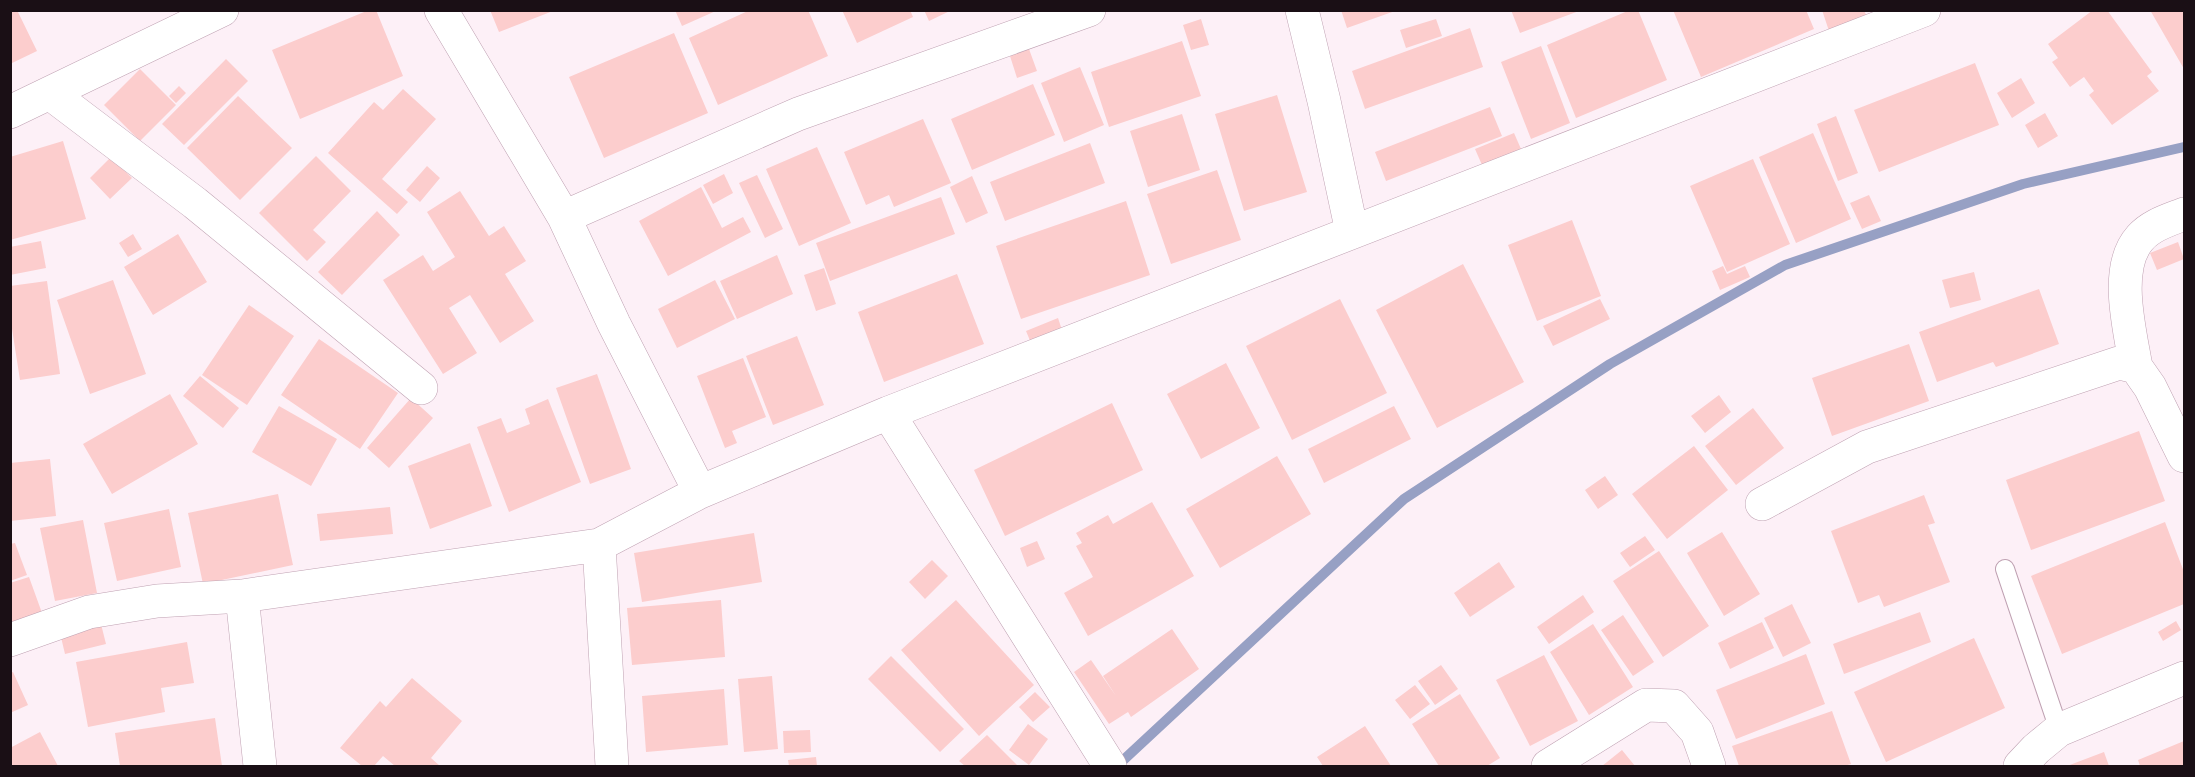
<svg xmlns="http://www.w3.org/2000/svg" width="2195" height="777" viewBox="0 0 2195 777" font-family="'Archivo Narrow',sans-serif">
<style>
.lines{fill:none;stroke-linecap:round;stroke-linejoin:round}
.stream{stroke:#97a0c4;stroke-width:10}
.building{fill:#fccdcd}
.service-casing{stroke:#bfa1b2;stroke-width:20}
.minor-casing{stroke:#bfa1b2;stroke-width:34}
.service{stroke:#fff;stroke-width:18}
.minor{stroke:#fff;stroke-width:33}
</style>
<rect width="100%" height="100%" fill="#fdf0f7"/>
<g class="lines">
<path class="stream" d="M1117 766 1404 499 1610 364 1785 265 2023 184 2184 147"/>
</g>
<path class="building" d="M10 10H17L37 51 10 64Z
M369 10H376L403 76 300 119 272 50Z
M490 10H553V11L499 32Z
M675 10H718L682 26Z
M750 10H808L828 56 718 105 689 38Z
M842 10H910L913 17 857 43Z
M924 10H952L929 21Z
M1341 10H1395V11L1347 28Z
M1511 10H1579V11L1520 33Z
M1630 10H1638L1667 80 1576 118 1547 45Z
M1673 10H1806L1814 29 1701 77Z
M1822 10H1864L1868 20 1830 34Z
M2093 10H2107L2152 72 2147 76 2159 91 2112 125 2089 95 2094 91 2084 77 2070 87 2052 62 2058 58 2048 44Z
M2150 10H2184V69Z
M1201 19 1209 45 1191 50 1183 25Z
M1436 19 1442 36 1406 48 1400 30Z
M1470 28 1483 67 1365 109 1352 71Z
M674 33 708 113 604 158 569 77Z
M1182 41 1201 96 1109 127 1091 72Z
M1541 46 1570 123 1531 139 1501 62Z
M1029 49 1037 71 1017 78 1010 56Z
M226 59 248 81 184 145 162 124Z
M1975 63 1999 125 1879 172 1854 110Z
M1080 67 1104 125 1064 142 1041 83Z
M140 69 176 105 140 141 104 105Z
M2021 78 2035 103 2012 118 1997 93Z
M1033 84 1055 135 972 170 951 119Z
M179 86 186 93 176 103 169 96Z
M403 89 436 119 382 179 408 202 397 214 328 153 374 102 383 110Z
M1277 95 1307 192 1244 211 1215 114Z
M238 96 292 148 240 200 187 148Z
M1490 107 1502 136 1386 181 1375 152Z
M2045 113 2058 136 2038 148 2025 125Z
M1182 114 1200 170 1148 187 1130 131Z
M1836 116 1858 173 1838 181 1817 124Z
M923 119 951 183 894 207 889 195 866 205 844 152Z
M1514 133 1521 149 1482 165 1475 149Z
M1813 133 1851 219 1796 243 1759 157Z
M63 141 86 219 10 240V157Z
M1090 143 1105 183 1005 221 990 182Z
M817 147 851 223 799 246 766 169Z
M316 156 351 191 313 230 326 242 307 261 259 213Z
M111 157 132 178 110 199 90 178Z
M1753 159 1790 244 1727 272 1690 186Z
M427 166 440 178 420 202 406 190Z
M1217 170 1241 240 1171 264 1147 194Z
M724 174 733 193 713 204 703 185Z
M757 175 783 229 765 238 739 183Z
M972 176 988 213 966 223 950 187Z
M701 187 722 228 743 217 751 232 668 276 639 221Z
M460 191 489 236 504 226 526 261 505 274 534 321 500 343 470 295 449 308 477 353 443 374 383 280 423 255 433 271 455 257 427 212Z
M1869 195 1881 221 1862 229 1850 203Z
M941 197 955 234 830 281 816 243Z
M1126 201 1150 275 1021 319 996 246Z
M377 211 400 235 342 295 318 272Z
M1572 220 1601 296 1537 321 1508 245Z
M133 234 142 249 128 257 119 243Z
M178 234 207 282 153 315 124 267Z
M41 241 46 268 10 275V247Z
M2178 242 2184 259 2157 270 2150 253Z
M777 255 793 294 737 319 720 281Z
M1463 264 1524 382 1437 428 1376 310Z
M1723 266 1727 274 1745 266 1750 277 1720 290 1712 271Z
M824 268 836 304 816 311 804 275Z
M1974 272 1981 300 1950 308 1942 280Z
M957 274 984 344 884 382 858 312Z
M113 280 146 374 90 394 57 300Z
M715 280 735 319 677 348 658 309Z
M47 281 60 374 20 380 10 316V286Z
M2039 289 2059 344 1996 367 1993 362 1937 382 1919 332Z
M1340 299 1387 393 1292 440 1246 346Z
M1600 299 1610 319 1553 346 1543 326Z
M249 305 294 336 247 405 202 375Z
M1058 318 1062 330 1031 343 1026 331Z
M797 336 824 405 773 425 746 356Z
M319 339 398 393 360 449 281 395Z
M1909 344 1929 401 1832 436 1812 378Z
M743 358 766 417 732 431 737 443 725 448 697 376Z
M1226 363 1260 428 1201 459 1167 394Z
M597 374 631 469 590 484 556 388Z
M200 376 239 408 223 428 183 396Z
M170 394 198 444 112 494 83 444Z
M1719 395 1731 412 1705 433 1691 416Z
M411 398 433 418 389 468 367 448Z
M548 399 581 482 509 512 477 427 501 418 507 433 530 424 525 409Z
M1112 403 1143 470 1005 536 974 470Z
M279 406 337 439 311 486 252 452Z
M1394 406 1411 439 1324 483 1308 449Z
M1753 408 1784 448 1736 485 1705 446Z
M2139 431 2165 501 2031 550 2006 480Z
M470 443 492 506 430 529 408 466Z
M1694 446 1728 490 1667 539 1632 494Z
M1277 456 1311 514 1220 568 1186 509Z
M50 459 56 516 10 521V463Z
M1605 476 1618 495 1598 509 1585 490Z
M278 494 293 565 203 584 188 513Z
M1924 495 1935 523 1928 525 1950 582 1884 607 1879 595 1858 603 1831 531Z
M1152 502 1194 576 1088 636 1064 593 1093 577 1076 546 1082 543 1076 533 1108 515 1113 524Z
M390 507 393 534 320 541 317 514Z
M169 509 181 567 117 581 104 523Z
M83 520 97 593 55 601 40 528Z
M2165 522 2184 572V604L2062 654 2031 576Z
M1722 532 1760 594 1724 616 1687 553Z
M754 533 762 582 642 602 634 553Z
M1645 536 1655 550 1630 567 1620 553Z
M1037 541 1045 559 1027 567 1020 548Z
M15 543 27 575 10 581V544Z
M1659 551 1709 626 1663 657 1613 581Z
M932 560 948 576 925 599 909 582Z
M1499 562 1515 587 1470 617 1454 593Z
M29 577 42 613 10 625V583Z
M1583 595 1594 612 1549 644 1537 627Z
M721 600 725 657 632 665 627 608Z
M956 600 1034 685 979 736 901 650Z
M1792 604 1811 643 1783 657 1764 618Z
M1920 612 1931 642 1844 674 1833 644Z
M1623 615 1654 662 1633 676 1601 630Z
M2176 621 2181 630 2163 641 2158 632Z
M1762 622 1774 648 1730 669 1718 643Z
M101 624 106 644 65 654 60 633Z
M1593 624 1633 687 1589 715 1550 652Z
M1172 629 1199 669 1131 717 1128 712 1109 724 1074 672 1091 660 1116 696 1103 676Z
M1974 638 2005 708 1886 762 1854 692Z
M187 642 194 683 161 688 165 712 88 727 76 662Z
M1806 654 1825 704 1736 739 1716 690Z
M1544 655 1578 721 1530 746 1496 680Z
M891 656 964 729 940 752 868 679Z
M1441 665 1458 689 1435 705 1418 681Z
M13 672 28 705 10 713V673Z
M772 676 778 749 744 752 738 679Z
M412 678 462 721 431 758 440 766H395L383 756 374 766H362L340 748 380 701 386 707Z
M1415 685 1430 704 1410 719 1395 700Z
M724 689 728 745 646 752 642 696Z
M1035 692 1050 707 1033 722 1019 707Z
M1460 694 1500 758 1487 766H1439L1412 724Z
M1832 711 1851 764 1844 766H1739L1732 746Z
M215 718 222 766H120L115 733Z
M1028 724 1048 739 1029 765 1009 750Z
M1365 726 1391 766H1323L1317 757Z
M810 730 811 752 784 753 783 731Z
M40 732 58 766H10V748Z
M987 735 1018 766H965L959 761Z
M2184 741V766H2140L2138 760Z
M1622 750 1635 766H1602Z
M2104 752 2109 766H2067Z
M816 757 817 766H789L788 760Z"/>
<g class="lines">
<g class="service-casing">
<path id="service" d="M2005 569 2059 730"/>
</g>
<g class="minor-casing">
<path id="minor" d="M441 10 564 217 614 324 700 492
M1302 10 1324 101 1352 232
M51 94 195 203 421 388
M10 112 222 10
M564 217 798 114 1089 10
M2136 367C2130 331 2113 268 2140 238 2151 225 2169 220 2184 214
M888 413 1110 766
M1762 504 1867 447 2119 363 2136 367 2150 387 2184 456
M599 545 612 766
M242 596 260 766
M10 640 89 612 157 601 242 596 599 545 700 492 888 413 1924 10
M1548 766 1646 705 1674 706 1697 732 1709 766
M2020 766 2036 749 2059 730 2184 678"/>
</g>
<use href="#service" class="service"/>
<use href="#minor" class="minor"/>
</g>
<rect width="2195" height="777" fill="none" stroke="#1a0f15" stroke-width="24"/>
</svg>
